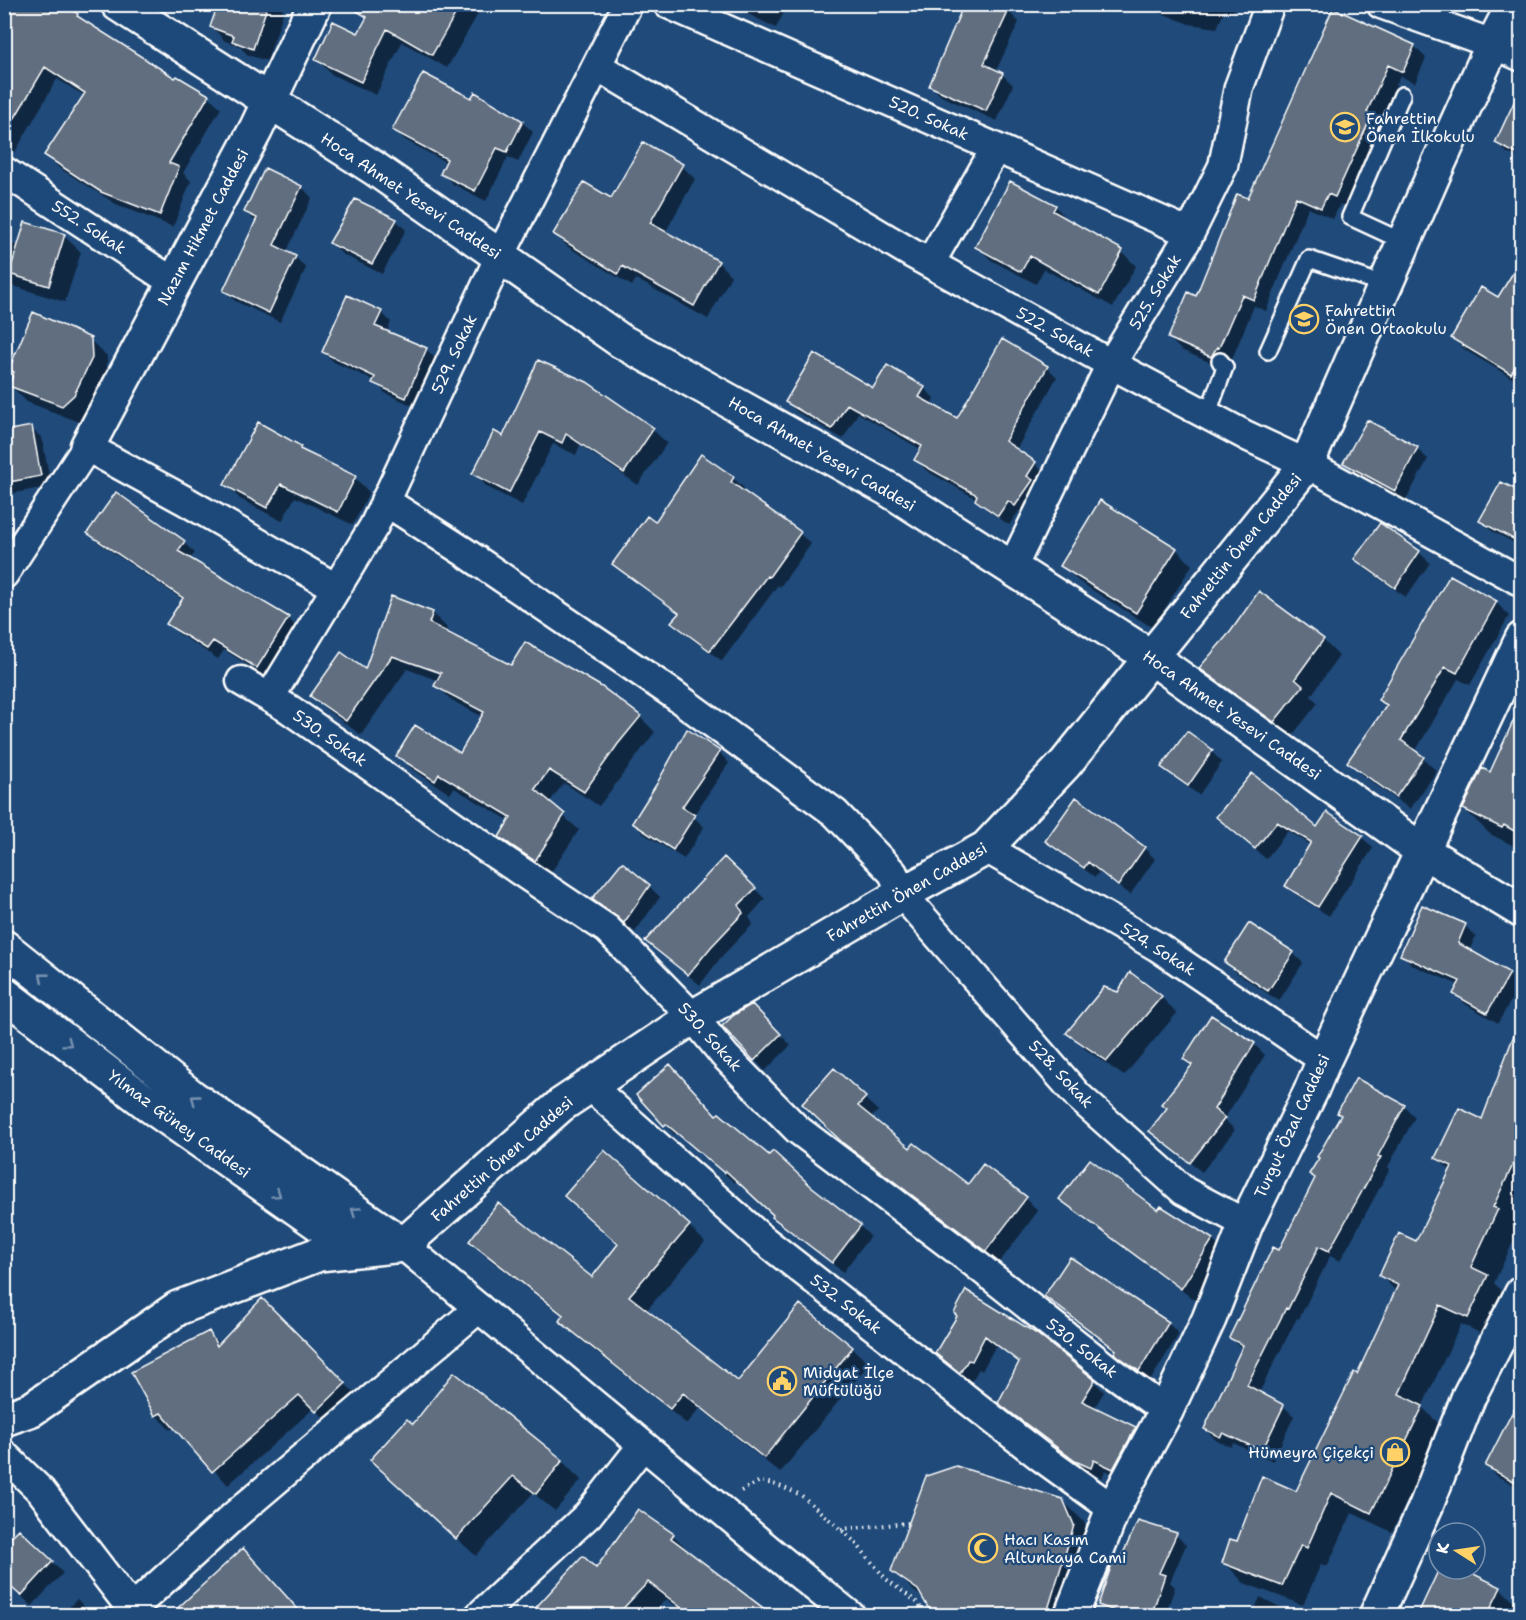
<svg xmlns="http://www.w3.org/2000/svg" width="1526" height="1620" viewBox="0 0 1526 1620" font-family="'Shantell Sans',sans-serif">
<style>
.shadow{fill:#0007}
.building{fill:#606e7f;stroke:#fff;stroke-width:1.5}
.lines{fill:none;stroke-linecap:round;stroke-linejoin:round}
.lane-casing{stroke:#fff;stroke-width:20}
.street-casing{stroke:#fff;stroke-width:33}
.secondary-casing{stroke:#fff;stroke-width:38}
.path{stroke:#fff;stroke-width:4;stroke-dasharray:1.5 4.5;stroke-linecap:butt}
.lane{stroke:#1f4a7a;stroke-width:15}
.street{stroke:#1f4a7a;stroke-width:28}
.secondary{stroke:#1f4a7a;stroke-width:33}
.oneway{stroke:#7992af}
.labels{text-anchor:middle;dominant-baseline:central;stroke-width:4.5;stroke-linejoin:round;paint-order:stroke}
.street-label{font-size:16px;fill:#fff;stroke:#1f4a7a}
.poi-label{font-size:16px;fill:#fff;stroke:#1f4a7a;text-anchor:start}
</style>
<rect width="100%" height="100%" fill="#1f4a7a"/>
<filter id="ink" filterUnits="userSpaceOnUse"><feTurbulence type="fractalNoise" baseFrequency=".0167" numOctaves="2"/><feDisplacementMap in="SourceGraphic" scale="12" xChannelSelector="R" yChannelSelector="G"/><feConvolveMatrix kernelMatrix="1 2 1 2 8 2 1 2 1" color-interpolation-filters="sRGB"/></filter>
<g filter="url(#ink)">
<path class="shadow" d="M4 4H61L77 15 86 24 176 80 208 96 221 108 183 173 191 181 173 227 116 204 59 168 46 155 85 96 57 79 15 152 4 146Z
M219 4H278L284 11 267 61 248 55 238 45 225 41 212 27Z
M376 4H468L478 14 447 68 402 42 376 95 331 74 317 59 358 35Z
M728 4H788L776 28Z
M1151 4H1237L1232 13 1225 10 1217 28 1189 24 1159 12Z
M1483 4H1502L1499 12Z
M1334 10 1414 46 1426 58 1415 83 1400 76 1379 123 1383 128 1347 208 1340 204 1333 219 1308 208 1266 311 1254 306 1232 359 1229 358 1223 368 1181 350 1169 338 1196 298 1249 200Z
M1008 11 1019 22 996 71 1002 74 1013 85 997 121 941 96 930 85Z
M1522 91V160L1507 153 1497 143Z
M471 100 522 122 533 132 518 162 508 157 486 201 453 184 442 173 447 163 405 140 394 129Z
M643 144 682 166 695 179 665 233 718 262 731 276 708 319 636 279 632 286 568 247 555 234 612 200Z
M266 170 302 187 312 198 286 253 295 257 306 268 280 322 235 301 225 291 256 222 246 212Z
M1011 183 1056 207 1069 222 1122 252 1136 266 1113 307 1044 269 1036 284 991 260 977 247Z
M396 220 406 230 382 274 342 254 331 243Z
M64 236 81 252 65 302 4 283V242L19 246Z
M1522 262V384L1465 350 1452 337 1498 299Z
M381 312 391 322 387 332 426 349 437 360 416 407 385 393 375 381 334 362 323 352Z
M90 340 107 356V375L90 411 79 422 27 402 11 386Z
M1047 367 1057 377 1016 450 1035 463 1045 474 1026 515 1019 511 1009 525 987 510 977 499 927 471 916 460 922 450 858 413 843 439 797 412 787 402 874 390 924 388 934 398 931 405 958 420Z
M586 383 653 430 667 443 638 485 580 445 576 455 553 444 522 505 487 487 474 473 504 438Z
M1368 422 1417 449 1428 459 1406 500 1356 473 1345 462Z
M31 428 42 438 51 486 15 493 4 483V433Z
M300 447 307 454 355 478 369 492 353 525 295 497 282 521 240 499 226 484Z
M733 478 744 488 742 492 800 534 811 544 780 587 778 585 722 661 684 633 673 622 679 614 625 574 614 564 655 524Z
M1502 484 1522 494V547L1492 531 1481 521Z
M116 494 184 543 195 553 189 560 288 618 298 629 268 678 224 650 218 659 179 634 168 624 183 600 99 543 88 533Z
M1176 549 1192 565 1153 628 1078 581 1062 565Z
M1419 552 1430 563 1406 597 1367 570 1356 559Z
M1496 602 1509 616 1470 685 1458 679 1415 752 1437 771 1410 809 1362 775 1349 762 1387 707 1380 700Z
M432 613 447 628 445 633 512 667 601 688 640 717 655 732 599 806 564 783 549 803 579 830 550 874 515 851 501 836 510 821 454 788 450 794 413 770 398 755H460L483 717 451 700 436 685 439 681 407 669 361 735 327 710 312 696 366 671Z
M1323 640 1339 656 1311 696 1318 703 1291 737 1217 684 1201 668Z
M1522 707V850L1490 834 1464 809 1490 774Z
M719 752 729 763 693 816 704 827 684 859 644 834 633 823Z
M1212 752 1222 762 1199 795 1174 777 1163 766Z
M1252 775 1317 829 1328 814 1362 837 1373 848 1329 916 1298 896 1287 886 1311 845 1288 831 1266 859 1218 817Z
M1076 800 1144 848 1155 859 1130 895 1099 872 1095 877 1058 851 1047 841Z
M724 859 765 899 749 917 753 924 721 957 700 985 647 941Z
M649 886 660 897 635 932 604 909 594 899Z
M1465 926 1476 936 1469 951 1509 975 1520 985 1498 1023 1465 1004 1455 993 1459 985 1412 965 1402 954Z
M1293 953 1303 963 1279 1001 1237 973 1226 962Z
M1130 974 1161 997 1177 1013 1124 1076 1085 1049 1069 1033 1118 993Z
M751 1006 791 1045 765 1071 724 1027Z
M1254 1044 1265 1055 1224 1119 1235 1130 1202 1172 1162 1141 1168 1109 1192 1067 1185 1059Z
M1507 1057 1522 1063V1210L1514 1227 1518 1231 1494 1283 1507 1296 1488 1337 1461 1324 1422 1407 1443 1428 1392 1532 1352 1513 1327 1567 1321 1564 1303 1605 1244 1583 1224 1562 1238 1543 1297 1493 1357 1376 1396 1291 1381 1276 1417 1243 1451 1171 1437 1158 1482 1121Z
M834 1070 878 1111 871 1118 910 1150 969 1186 1026 1198 1038 1211 999 1263 857 1155 816 1117Z
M1357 1080 1404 1106 1415 1117 1388 1167 1390 1169 1340 1261 1330 1256 1299 1319 1297 1318 1259 1393 1283 1406 1294 1416 1273 1461 1233 1443 1231 1447 1216 1440 1205 1429 1242 1349 1231 1338 1279 1252 1316 1179Z
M638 1095 717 1117 860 1226 870 1236 843 1272 784 1227 774 1217 775 1215 737 1180 735 1183 677 1133 675 1135Z
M566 1196 689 1226 705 1242 646 1311 738 1383 800 1306 852 1348 869 1364 780 1473 700 1408 687 1424 577 1337 561 1321 564 1317 487 1257 471 1241 593 1279 619 1245Z
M1061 1199 1212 1240 1226 1253 1196 1301 1075 1212Z
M1046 1296 1168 1323 1179 1334 1150 1381 1126 1363 1117 1352 1056 1306Z
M262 1300 359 1398 331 1425 314 1408 228 1485 175 1427 170 1430 156 1415 208 1333 220 1344Z
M958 1316 1094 1381 1104 1392 1094 1408 1135 1428 1146 1439 1124 1478 1105 1470 1102 1478 1087 1471 1011 1413 1000 1402 1020 1363 996 1345 982 1371 979 1369 971 1382 948 1364 937 1353Z
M1522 1391V1489L1497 1476 1487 1466 1514 1412 1512 1410Z
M413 1426 562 1461 581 1480 555 1511 533 1493 476 1556 391 1478Z
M1062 1500 1084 1522 1095 1548 1074 1616H935L926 1600 915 1592 893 1570Z
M19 1531 63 1573 32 1606 4 1580Z
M673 1535 691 1553 690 1554 771 1616H689L666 1599 650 1616H530L597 1571Z
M1176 1535 1186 1545 1170 1582 1175 1587 1165 1616H1110L1100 1605 1121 1562Z
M1441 1569H1460L1500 1588 1516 1604 1511 1616H1418Z
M1260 1597 1298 1616H1252Z
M77 1599 93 1616H61Z
M317 1607 325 1616H307Z"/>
<path class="building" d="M4 4H63L78 14 77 16 175 78 177 76 209 95 169 163 179 167 160 215 101 192 44 155 85 93 45 67 4 136Z
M218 4H268L253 49 232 41 234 36 210 27Z
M345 4H461L432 55 387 29 361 82 315 60 333 21 358 33 367 17Z
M964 4H997L1009 10 984 64 1003 73 986 111 929 86Z
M1333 8 1415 45 1403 72 1388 65 1367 112 1372 115 1335 197 1328 194 1321 208 1296 197 1254 300 1242 295 1219 348 1217 347 1211 357 1168 338 1188 292 1196 296 1237 194 1248 198Z
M423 73 471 98 475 92 523 121 507 152 497 148 475 191 440 174 447 159 392 130Z
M1521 87V156L1495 143Z
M643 142 683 164 650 223 719 261 694 306 622 266 618 274 553 234 584 182 611 198Z
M265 168 302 186 274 245 296 256 269 313 223 291 257 218 244 212Z
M1010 181 1056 205 1053 211 1123 250 1099 295 1030 256 1021 272 975 247Z
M355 199 397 219 372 264 329 243Z
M25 222 65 234 49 286 9 274Z
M1521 260V357L1511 374 1451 338 1481 287 1498 297Z
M347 295 382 311 375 326 427 348 406 398 372 383 375 377 322 352Z
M33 312 91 338 92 358 74 395 62 406 9 386 14 372 9 369Z
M1002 339 1048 366 1005 441 1036 462 1027 476 1033 480 1015 506 1008 501 998 516 975 500 977 495 914 460 922 446 847 404 832 429 785 402 814 353 873 388 887 365 925 387 919 397 957 418Z
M538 360 587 382 654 428 624 473 566 434 562 443 540 432 509 493 472 474 494 431 503 436Z
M1367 420 1418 447 1395 491 1343 463Z
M258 422 301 446 300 449 356 476 338 512 281 484 267 508 224 485Z
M32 426 41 476 4 483V431Z
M701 454 734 477 731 482 801 532 769 577 767 576 710 651 671 622 679 613 612 564 647 516 655 522Z
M1501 482 1521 492V528L1515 540 1479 521Z
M116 492 185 541 178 551 289 617 257 668 213 641 207 649 166 624 183 598 87 533Z
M1100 500 1177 548 1136 613 1060 566Z
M1380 523 1420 551 1395 588 1354 559Z
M1450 575 1497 601 1457 673 1445 667 1401 740 1424 757 1396 797 1347 762 1387 705 1378 700Z
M1259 591 1324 639 1295 679 1303 686 1274 722 1199 668 1231 631Z
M391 596 433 612 429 623 511 665 525 642 602 687 641 716 618 744 584 792 549 770 535 789 565 814 535 861 499 837 511 817 439 774 435 781 396 756 415 725 460 753 484 712 434 686 441 673 392 656 346 721 310 696 341 652 365 669Z
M1521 704V835L1504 825 1502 828 1463 809 1482 768 1490 772Z
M687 729 720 751 682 807 695 815 673 850 632 823 656 785Z
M1187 731 1213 750 1188 786 1161 767Z
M1252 773 1317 827 1327 812 1363 836 1318 907 1285 886 1311 842 1277 822 1255 849 1216 817Z
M1076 797 1145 847 1118 886 1088 862 1084 868 1045 841Z
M724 857 756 888 739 905 743 913 711 947 688 975 645 941Z
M622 862 650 885 624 923 592 899Z
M1422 905 1466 924 1458 943 1510 973 1487 1013 1453 994 1460 981 1400 955Z
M1249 923 1294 952 1268 991 1224 962Z
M1130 972 1162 996 1107 1061 1066 1033 1104 987 1118 992Z
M752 1004 781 1034 754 1061 722 1026 734 1015Z
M1211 1015 1255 1043 1214 1109 1225 1118 1190 1163 1149 1131 1167 1108 1161 1104 1192 1065 1183 1059Z
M1520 1019 1521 1020V1148L1493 1207 1498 1209 1471 1267 1488 1275 1468 1318 1440 1305 1399 1394 1423 1406 1371 1513 1331 1493 1307 1548 1301 1545 1282 1586 1222 1563 1230 1539 1237 1541 1262 1476 1296 1491 1354 1372 1357 1374 1398 1285 1379 1276 1399 1233 1416 1241 1452 1166 1435 1158 1459 1108 1482 1119Z
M670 1064 716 1115 719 1113 769 1155 773 1151 811 1186 861 1225 832 1263 772 1217 773 1215 726 1171 724 1173 666 1124 664 1126 636 1095Z
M834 1068 866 1097 858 1106 910 1148 914 1143 968 1184 983 1164 1027 1197 986 1251 843 1143 802 1104Z
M1356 1078 1405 1105 1378 1156 1381 1157 1329 1251 1319 1246 1288 1309 1286 1308 1247 1385 1284 1405 1262 1451 1223 1433 1220 1437 1204 1429 1243 1345 1229 1338 1273 1247 1279 1250 1315 1178 1309 1174 1319 1158 1317 1157 1341 1115 1337 1113Z
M604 1150 690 1225 629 1296 738 1381 800 1304 853 1347 764 1458 683 1393 670 1409 559 1321 563 1315 469 1241 498 1203 592 1277 618 1244 564 1196Z
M1090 1159 1158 1210 1161 1206 1213 1239 1181 1289 1059 1199Z
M1070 1257 1169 1322 1139 1371 1114 1353 1116 1350 1044 1296Z
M966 1290 1037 1334 1095 1380 1082 1401 1136 1427 1113 1469 1094 1460 1091 1468 1075 1461 998 1403 1019 1362 985 1336 972 1361 968 1360 960 1373 935 1353 957 1316 954 1313Z
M262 1298 346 1383 316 1412 299 1395 212 1472 161 1413 155 1416 131 1372 209 1331 217 1346Z
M454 1372 563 1460 536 1494 513 1476 456 1539 370 1460 407 1419 413 1424Z
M1521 1395V1485L1485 1466Z
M956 1466 1063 1499 1074 1525 1046 1616H933L918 1590 891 1571 926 1476Z
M638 1509 674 1534 671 1538 774 1616H692L648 1582 616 1616H528L583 1556 596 1568Z
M1138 1521 1177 1533 1159 1573 1165 1575 1151 1616H1128L1098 1605 1114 1558 1120 1560Z
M19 1529 53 1561 21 1596 4 1581V1544Z
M243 1548 304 1616H169Z
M1439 1569H1463L1501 1587 1487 1616H1417Z"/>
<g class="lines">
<g class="lane-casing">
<path id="lane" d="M1402 95 1350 217 1404 242
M1268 351 1309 259 1385 285
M1205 413 1212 402 1225 367 1220 361"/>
</g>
<g class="street-casing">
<path id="street" d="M668 4 1190 233
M1381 4 1493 44 1522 57
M597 66 911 253 1111 364 1247 436 1307 464 1522 582
M4 171 173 282
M930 263 996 148
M385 501 463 551 673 694 835 813 893 873 902 894 1078 1096 1184 1191 1246 1224
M1012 568 1111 364 1186 241 1223 166 1239 87 1270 4
M4 574 87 447 184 500 336 588
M241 681 289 709 486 848 607 929 693 1017 725 1056 797 1129 973 1262 1109 1370 1166 1411
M270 697 374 526 500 256 628 4
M986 848 1158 947 1324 1060
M590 1086 761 1238 1041 1457 1113 1509
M403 1245 774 1554 851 1616
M4 1455 41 1491 137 1616
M132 1609 235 1515 479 1308
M479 1616 588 1515 643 1445"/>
</g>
<g class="secondary-casing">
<path id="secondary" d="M118 4 374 168 621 341 888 489 1151 657 1421 850 1522 911
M87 447 256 129 315 4
M4 947 192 1097 403 1245
M4 994 152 1107 356 1250
M4 1419 32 1409 178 1308 319 1254 403 1245 561 1105 693 1017 902 894 986 848 1065 764 1307 464 1432 178 1493 44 1514 4
M1071 1616 1113 1509 1166 1411 1209 1319 1246 1224 1311 1091 1324 1060 1522 639
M1376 1616 1426 1506 1469 1396 1522 1293"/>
</g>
<path class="path" d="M741 1491 760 1481 777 1485 801 1495 854 1541 886 1579 918 1603 925 1616
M841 1529 909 1523"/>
<use href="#lane" class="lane"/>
<use href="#street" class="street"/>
<use href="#secondary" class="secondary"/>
</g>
<defs><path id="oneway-chevron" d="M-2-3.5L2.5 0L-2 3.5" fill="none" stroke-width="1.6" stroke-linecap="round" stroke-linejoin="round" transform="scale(1.5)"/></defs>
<g class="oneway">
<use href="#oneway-chevron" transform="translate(43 977) rotate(-141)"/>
<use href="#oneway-chevron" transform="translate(68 1043) rotate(37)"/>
<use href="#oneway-chevron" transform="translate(195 1099) rotate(-144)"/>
<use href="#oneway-chevron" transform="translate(277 1194) rotate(35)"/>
<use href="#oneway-chevron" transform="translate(355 1211) rotate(-145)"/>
</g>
</g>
<defs>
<g id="school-ring" transform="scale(1.5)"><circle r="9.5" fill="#1f4a7a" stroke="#ffd166" stroke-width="1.5"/><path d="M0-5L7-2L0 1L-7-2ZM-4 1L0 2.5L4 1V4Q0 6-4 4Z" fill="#ffd166"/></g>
<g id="civic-ring" transform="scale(1.5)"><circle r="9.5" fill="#1f4a7a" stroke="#ffd166" stroke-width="1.5"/><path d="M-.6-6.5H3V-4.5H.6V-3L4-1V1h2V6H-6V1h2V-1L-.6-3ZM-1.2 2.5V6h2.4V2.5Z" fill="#ffd166"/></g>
<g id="shop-ring" transform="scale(1.5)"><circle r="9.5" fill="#1f4a7a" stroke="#ffd166" stroke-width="1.5"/><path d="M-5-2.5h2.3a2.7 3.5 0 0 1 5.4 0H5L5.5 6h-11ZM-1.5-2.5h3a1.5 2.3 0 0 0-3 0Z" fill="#ffd166"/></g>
<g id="mosque-ring" transform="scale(1.5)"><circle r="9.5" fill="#1f4a7a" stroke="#ffd166" stroke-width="1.5"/><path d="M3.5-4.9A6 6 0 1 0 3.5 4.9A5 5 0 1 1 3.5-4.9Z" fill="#ffd166"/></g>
</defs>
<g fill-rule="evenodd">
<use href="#school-ring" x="1345" y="127"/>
<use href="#school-ring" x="1304" y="319"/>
<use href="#civic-ring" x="782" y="1381"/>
<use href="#shop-ring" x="1395" y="1452"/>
<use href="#mosque-ring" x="983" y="1548"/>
</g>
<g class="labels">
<g class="street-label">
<text transform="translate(929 118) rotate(24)">520. Sokak</text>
<text transform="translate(411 196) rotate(34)">Hoca Ahmet Yesevi Caddesi</text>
<text transform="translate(89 227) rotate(33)">552. Sokak</text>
<text transform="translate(203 227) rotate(-62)">Nazım Hikmet Caddesi</text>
<text transform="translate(1155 292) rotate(-59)">525. Sokak</text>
<text transform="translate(1055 332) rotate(29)">522. Sokak</text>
<text transform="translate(454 354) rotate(-65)">529. Sokak</text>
<text transform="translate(822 454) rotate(30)">Hoca Ahmet Yesevi Caddesi</text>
<text transform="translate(1241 546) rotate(-51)">Fahrettin Önen Caddesi</text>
<text transform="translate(1232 715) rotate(35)">Hoca Ahmet Yesevi Caddesi</text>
<text transform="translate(330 738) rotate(35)">530. Sokak</text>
<text transform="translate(907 892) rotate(-30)">Fahrettin Önen Caddesi</text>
<text transform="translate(1158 949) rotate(32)">524. Sokak</text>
<text transform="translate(710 1037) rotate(48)">530. Sokak</text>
<text transform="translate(1061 1074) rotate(47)">528. Sokak</text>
<text transform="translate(179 1124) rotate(36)">Yılmaz Güney Caddesi</text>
<text transform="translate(1292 1126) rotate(-65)">Turgut Özal Caddesi</text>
<text transform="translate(502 1159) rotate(-41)">Fahrettin Önen Caddesi</text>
<text transform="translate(846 1304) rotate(38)">532. Sokak</text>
<text transform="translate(1082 1348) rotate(38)">530. Sokak</text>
</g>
<g class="poi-label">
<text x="1366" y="118">Fahrettin<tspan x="1366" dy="18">Önen İlkokulu</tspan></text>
<text x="1325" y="310">Fahrettin<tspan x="1325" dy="18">Önen Ortaokulu</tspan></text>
<text x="803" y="1372">Midyat İlçe<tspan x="803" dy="18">Müftülüğü</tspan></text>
<text x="1374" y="1452" text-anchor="end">Hümeyra Çiçekçi</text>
<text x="1004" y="1539">Hacı Kasım<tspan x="1004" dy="18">Altunkaya Cami</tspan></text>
</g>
</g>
<rect width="1526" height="1620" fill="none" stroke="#1f4a7a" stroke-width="24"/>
<rect x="12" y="12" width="1502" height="1596" fill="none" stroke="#fff" stroke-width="2" filter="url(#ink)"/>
<g transform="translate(1457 1551) rotate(282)"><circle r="28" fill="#1f4a7a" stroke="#7992af" stroke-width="1.5"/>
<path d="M0-4.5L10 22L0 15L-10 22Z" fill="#ffd166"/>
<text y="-9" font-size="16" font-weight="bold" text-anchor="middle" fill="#ffffff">K</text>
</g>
</svg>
